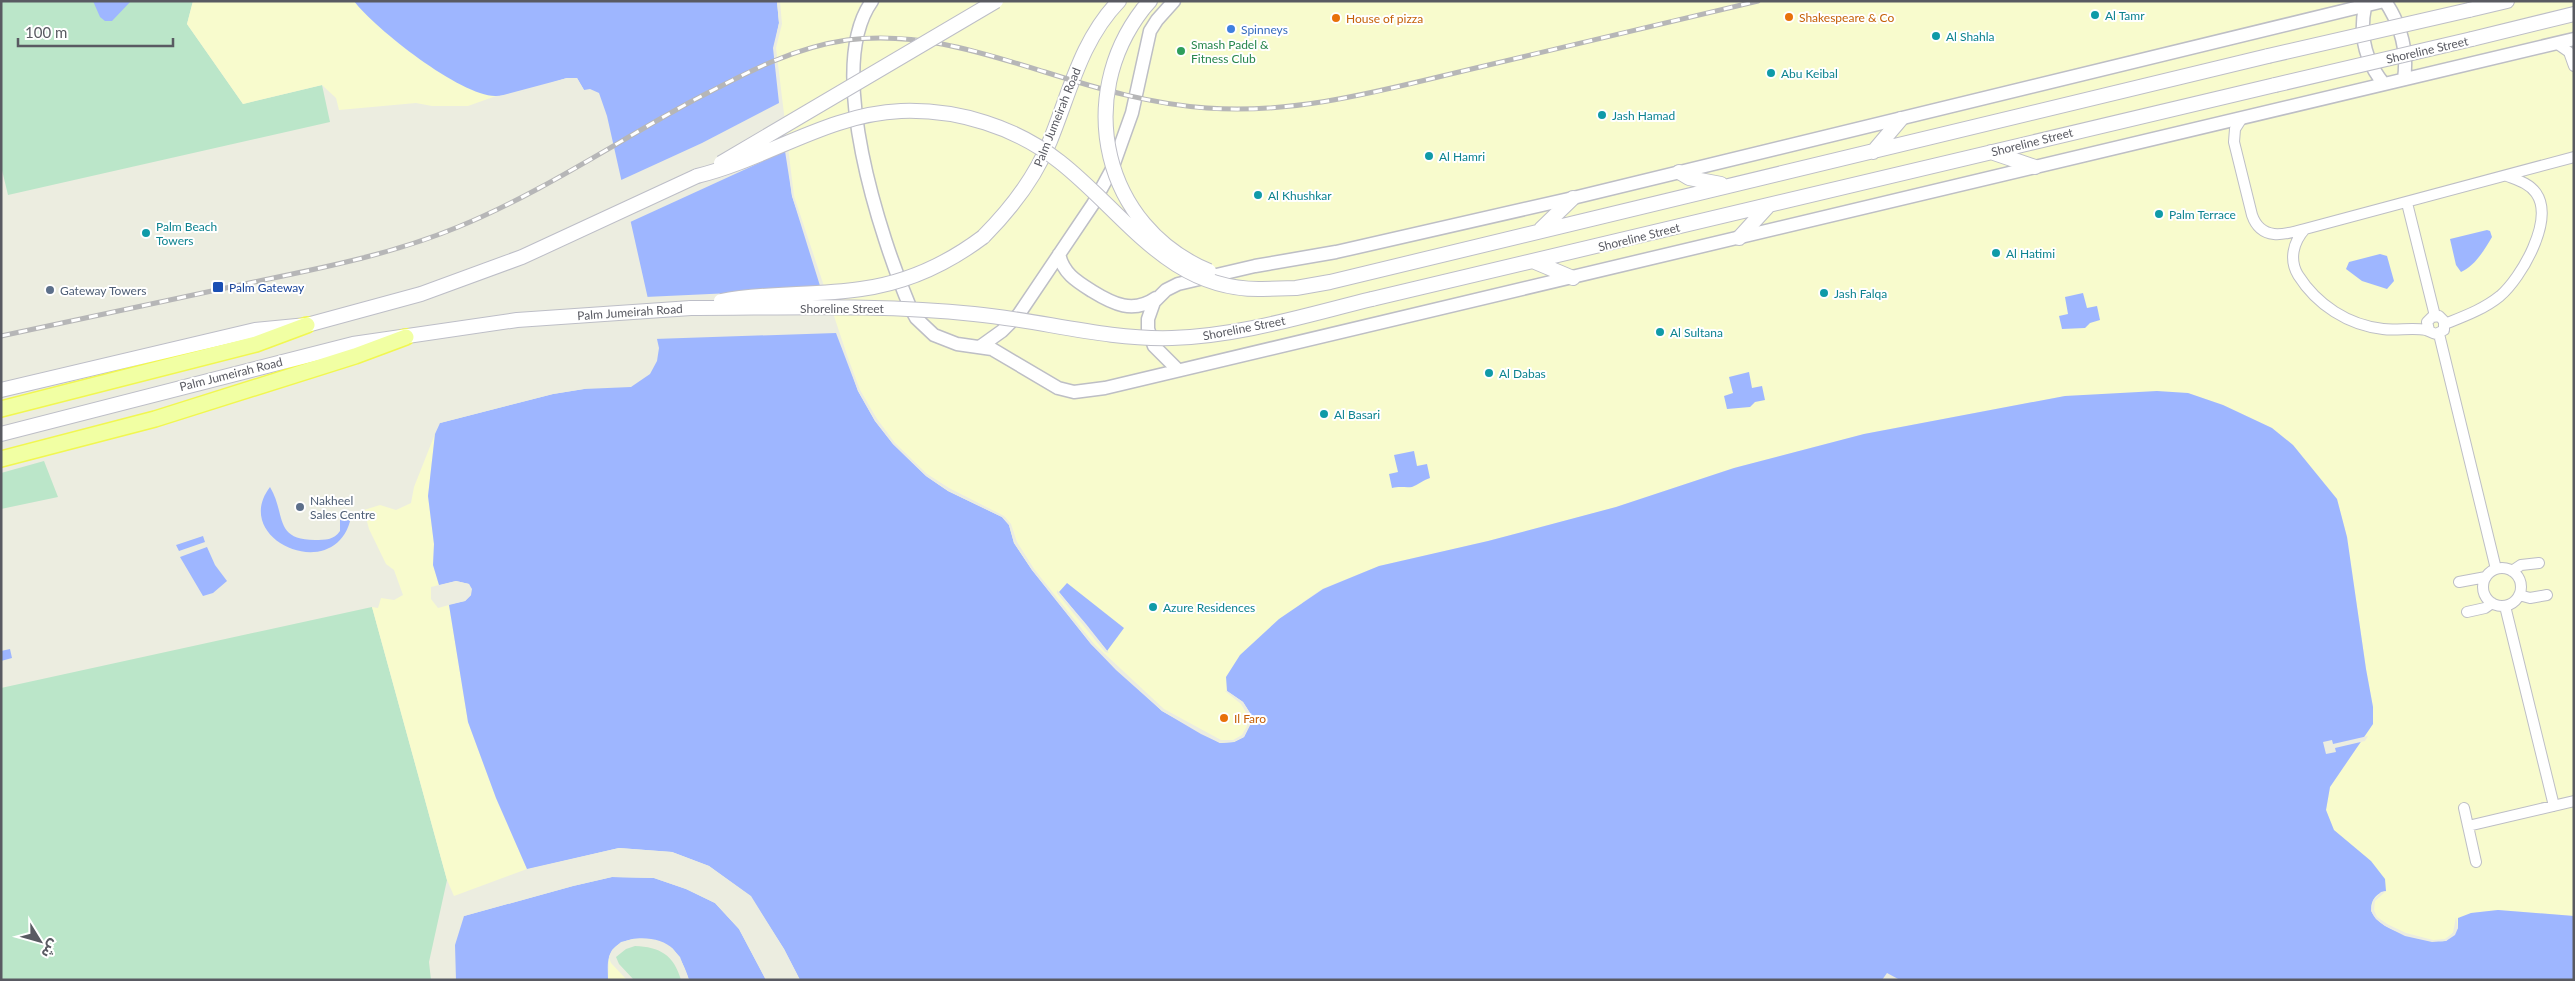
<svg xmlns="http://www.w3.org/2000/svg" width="2575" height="981" viewBox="0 0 2575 981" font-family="Lato,'Noto Sans Arabic',sans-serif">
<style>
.green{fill:#bbe6c9}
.sand{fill:#f8fbcd}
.water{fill:#9eb6ff}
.pier{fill:#ecede0}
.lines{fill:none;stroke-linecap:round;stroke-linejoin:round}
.minor-casing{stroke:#bdbec5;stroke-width:12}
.tertiary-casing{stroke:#bdbec5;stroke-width:15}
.secondary-casing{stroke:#bdbec7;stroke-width:16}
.primary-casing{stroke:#f1f750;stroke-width:18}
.minor{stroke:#fff;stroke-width:10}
.tertiary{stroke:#fff;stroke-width:12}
.secondary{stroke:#fff;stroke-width:14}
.primary{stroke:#f1ffa3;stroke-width:15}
.rail-casing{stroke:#b6b6b7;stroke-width:5}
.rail{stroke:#fff;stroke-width:3;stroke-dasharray:9;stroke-linecap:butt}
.secondary-bridge-casing{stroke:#bdbec7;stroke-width:16;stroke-linecap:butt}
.secondary-bridge{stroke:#fff;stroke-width:14}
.culture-dot{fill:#0f9aa8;stroke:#fff;stroke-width:2}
.food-dot{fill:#e8710a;stroke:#fff;stroke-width:2}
.shop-dot{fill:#3f7fe0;stroke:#fff;stroke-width:2}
.leisure-dot{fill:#2e9e5b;stroke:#fff;stroke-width:2}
.transit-dot{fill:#1a4fb4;stroke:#fff;stroke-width:2}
.service-dot{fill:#5c6f8a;stroke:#fff;stroke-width:2}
.labels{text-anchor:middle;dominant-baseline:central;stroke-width:4;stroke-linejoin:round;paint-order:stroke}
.culture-label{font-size:12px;fill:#0d838f;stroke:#fff;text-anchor:start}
.food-label{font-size:12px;fill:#c56008;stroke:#fff;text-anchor:start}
.shop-label{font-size:12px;fill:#366cbe;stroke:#fff;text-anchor:start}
.leisure-label{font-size:12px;fill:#27864d;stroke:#fff;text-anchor:start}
.street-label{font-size:12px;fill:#595a62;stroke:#fff}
.transit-label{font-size:12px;fill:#164399;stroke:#fff;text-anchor:start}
.service-label{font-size:12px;fill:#4e5e75;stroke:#fff;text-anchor:start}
</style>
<rect width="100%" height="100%" fill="#ecede0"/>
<path class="green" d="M1 1H193L187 24 243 104 322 85 330 122 8 195 1 166Z
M44 461 58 497 1 509V473Z
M372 607 447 880 429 962 431 980H1V688Z
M635 946C660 947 674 955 681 980H634L619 964 616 957 626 949Z"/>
<path class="sand" d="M193 1H354C361 10 370 18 379 26 413 58 450 82 496 96L468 106H432L416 103 339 110 336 98 322 85 243 104 187 24Z
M777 1H2574V916L2498 910 2471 913 2446 941C2419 943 2399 932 2376 919L2350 844 2333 830 2326 810 2330 787 2373 724V707L2366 669 2347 537 2337 499 2293 445 2272 428 2223 405 2188 393 2065 396 1864 434 1734 468 1616 507 1488 541 1379 566 1322 589 1303 602 1243 702 1250 713V725L1244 737 1234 742 1220 743 1162 711 1116 670 1032 570 893 444 858 391 792 196 773 48Z
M435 434 428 496 434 544 433 565 439 585 431 587V599L438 608 449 605 468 722 496 798 527 869 454 896 447 880 372 607 378 608 381 598 394 600 403 595 394 570 386 564 369 529 364 510 380 505 396 510 411 503 414 487Z
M609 957 611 963 627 980H608Z"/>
<path class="water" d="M93 1H131L112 21H105L100 17Z
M354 1H777L779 23 774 48 792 196 858 391 875 421 893 444 926 476 948 491 1002 517 1009 525 1014 543 1032 570 1091 644 1162 711 1220 743 1234 742 1244 737 1250 725V713L1243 702 1227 691 1226 677 1240 655 1279 619 1323 589 1379 566 1488 541 1616 507 1734 468 1864 434 2065 396 2157 391 2188 393 2223 405 2272 428 2293 445 2337 499 2347 537 2366 669 2373 707V724L2330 787 2326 810 2334 830 2371 861 2385 879 2386 891C2381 892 2376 895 2374 899 2356 927 2429 943 2446 941L2458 928V918L2471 913 2498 910 2574 916V980H1900L1887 973 1882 980H800L784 949 751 896 709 866 672 852 619 848 527 869 496 798 468 722 449 605 465 601 471 595 469 584 456 581 439 585 433 565 434 544 428 496 435 434 440 423 553 394 584 389 631 387 650 374 657 361 659 348 607 116 599 93 590 89 584 90 577 78H567C550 83 513 96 496 96 462 97 375 29 354 1Z
M2487 230 2490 231 2492 237C2485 249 2475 266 2461 272L2456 265 2450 239Z
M2380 254 2387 256 2394 281 2387 289 2362 281 2346 269 2349 262Z
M2083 293 2087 308 2097 306 2100 320 2090 323 2085 328 2062 329 2059 316 2068 314 2065 297Z
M1749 372 1752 388 1762 386 1765 400 1755 402 1750 407 1727 409 1724 396 1733 393 1729 377Z
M1414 451 1417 466 1427 464 1430 478C1423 480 1418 485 1412 487 1406 488 1400 486 1392 488L1389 474 1398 472 1394 455Z
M270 487C286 513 273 540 315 540 325 540 334 540 340 531V519L352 511C343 589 228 542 270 487Z
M203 536 205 542 179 551 176 545Z
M207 547 215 565 227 581 213 593 203 596 180 557Z
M1067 583 1124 628 1107 651 1059 592Z
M10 649 12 658 1 661V651Z
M612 877 654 878 686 889 715 903 739 929 766 980H689C686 969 680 957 673 949 659 934 616 933 609 957 607 963 608 973 608 980H456L455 945 464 916 573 886Z"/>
<path class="pier" d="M780 1 782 24 776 48 794 196 848 358 860 390 877 419 895 443 927 474 949 488 1004 516 1011 524 1017 542 1034 569 1093 643 1164 709 1221 740H1233L1242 735 1248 724 1247 714 1241 704 1225 691H1227L1243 702 1250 713V725L1244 737 1234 742 1220 743 1201 734 1162 711 1116 670 1091 644 1032 570 1014 543 1009 525 1002 517 948 491 926 476 893 444 875 421 858 391 836 333 654 339 645 297 821 289 792 196 785 151 628 223 619 181 702 143 779 103 773 48 779 23 777 2Z
M567 78H577L584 90H581L576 80H568L496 99 492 98Z
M583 387 584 389 553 394 440 423 441 420 485 409 552 392Z
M456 581 469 584 472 589 471 595 465 601 446 605 464 599 469 590 462 584 440 587 437 586Z
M1057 590 1086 624 1109 653 1105 652 1057 593Z
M2368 736 2365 741 2335 748 2336 752 2326 754 2323 742 2332 740 2333 744Z
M619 848 672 852 709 866 750 896 784 949 800 980H797L782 950 749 898 708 868 672 855 619 850 528 871 525 870Z
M612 875 655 876 687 887 717 901 742 927 768 980H766L739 929 715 903 686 889 654 878 612 877 573 886 464 916 462 915 572 883Z
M2386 891 2375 901 2374 910 2377 917 2387 924 2406 933 2433 940 2445 939 2453 933 2456 917 2458 928 2455 935 2446 941 2432 942 2405 936 2385 926 2376 919 2371 911 2373 900 2381 892Z
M634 939 653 940 672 948 680 957 689 980H686L678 958 670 950 652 943 634 941 622 944 614 952 611 962 609 957 612 950 621 942Z"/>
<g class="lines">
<g class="minor-casing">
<path id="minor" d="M2556 43 2569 52 2574 66
M2242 118 2235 129 2234 142 2252 215C2261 241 2284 235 2305 229L2574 157
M2407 203 2435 316
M2305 229C2293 242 2289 260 2298 275 2317 305 2348 325 2383 329 2397 331 2412 327 2426 330 2429 331 2432 333 2436 334L2444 330V321L2439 316 2432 317 2427 322 2429 330
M2445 324C2465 316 2484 309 2500 296 2521 278 2555 220 2536 193 2529 183 2517 180 2507 176
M2439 334 2496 569
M2483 587a19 19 0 1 1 38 0a19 19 0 1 1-38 0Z
M2512 571 2521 565 2539 563
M2459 582 2486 577
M2519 595 2530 598 2547 595
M2505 606 2554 806
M2467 612 2485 608 2492 603
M2464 808 2476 862
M2468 826 2574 801"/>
</g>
<g class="tertiary-casing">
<path id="tertiary" d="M872 1C824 68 881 238 910 307L916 318 934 335 957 344 992 349 1058 388 1074 392 1105 388 2574 39
M2385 1C2401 25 2408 51 2404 79
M2365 7C2359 36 2365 61 2384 84
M1059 254C1063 273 1076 281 1092 291 1113 304 1133 314 1156 298
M981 346 1002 331 1019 314 1093 204 1112 169 1132 113 1150 31 1157 20 1174 1
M1178 370 1154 346 1148 329V319L1154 302 1166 290 1178 284 1255 266 1336 252 1573 198 2384 1"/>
</g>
<g class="secondary-casing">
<path id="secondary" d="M1143 9 1150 1
M2469 10 2507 1
M2472 39 2574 14
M1873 152 1901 119
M1991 152 2035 167
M1679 172 1689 178 1721 184
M1541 229 1573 198
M983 237C1011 209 1035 178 1050 141 1070 92 1081 40 1119 1
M1739 238 1769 205
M1535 262 1573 278
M1262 289 1296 288 1330 282 2268 56
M1372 299 2275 85
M1 390 255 330 307 325 421 294 522 257 697 176
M1 434 353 344 517 320 691 308"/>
</g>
<g class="primary-casing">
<path id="primary" d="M1 409 256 344 307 325
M1 459 155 419 355 356 406 337"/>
</g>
<use href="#minor" class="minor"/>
<use href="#tertiary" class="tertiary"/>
<use href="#secondary" class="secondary"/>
<use href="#primary" class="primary"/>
<g class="rail-casing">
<path id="rail" d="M1 336C85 318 170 300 254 282 322 268 393 254 458 227 541 193 616 142 694 100 744 74 791 48 847 40 917 31 980 52 1045 72 1099 89 1151 104 1207 108 1300 115 1390 88 1480 67 1572 45 1665 23 1758 1"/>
</g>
<use href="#rail" class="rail"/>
<g class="secondary-bridge-casing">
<path id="secondary-bridge" d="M1143 9C1074 98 1103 227 1209 271
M2268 56 2469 10
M2275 85 2472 39
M721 163 996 1
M697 176C767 159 828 114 901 111 958 109 1016 127 1060 162 1125 213 1169 291 1262 289
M721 301C767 292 815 296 861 289 906 283 947 264 983 237
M691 308C785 308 880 304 974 314 1040 320 1106 340 1172 338 1240 336 1306 315 1372 299"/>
</g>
<use href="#secondary-bridge" class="secondary-bridge"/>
</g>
<g class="culture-dot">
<circle cx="2095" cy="15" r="5"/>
<circle cx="1936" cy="36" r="5"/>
<circle cx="1771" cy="73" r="5"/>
<circle cx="1602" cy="115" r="5"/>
<circle cx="1429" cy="156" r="5"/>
<circle cx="1258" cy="195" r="5"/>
<circle cx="2159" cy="214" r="5"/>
<circle cx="146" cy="233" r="5"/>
<circle cx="1996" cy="253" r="5"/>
<circle cx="1824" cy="293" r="5"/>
<circle cx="1660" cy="332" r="5"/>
<circle cx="1489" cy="373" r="5"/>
<circle cx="1324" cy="414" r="5"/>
<circle cx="1153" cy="607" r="5"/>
</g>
<g class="food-dot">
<circle cx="1789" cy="17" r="5"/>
<circle cx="1336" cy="18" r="5"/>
<circle cx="1224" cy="718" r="5"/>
</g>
<circle class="shop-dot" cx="1231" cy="29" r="5"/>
<circle class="leisure-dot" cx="1181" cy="51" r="5"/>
<rect class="transit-dot" x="212" y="281" width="12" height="12" rx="2.5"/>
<g class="service-dot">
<circle cx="50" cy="290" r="5"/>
<circle cx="300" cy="507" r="5"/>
</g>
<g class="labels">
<g class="culture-label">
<text x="2105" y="15">Al Tamr</text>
<text x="1946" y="36">Al Shahla</text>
<text x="1781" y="73">Abu Keibal</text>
<text x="1612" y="115">Jash Hamad</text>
<text x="1439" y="156">Al Hamri</text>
<text x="1268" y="195">Al Khushkar</text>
<text x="2169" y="214">Palm Terrace</text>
<text x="156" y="226">Palm Beach<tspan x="156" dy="14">Towers</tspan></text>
<text x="2006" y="253">Al Hatimi</text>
<text x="1834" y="293">Jash Falqa</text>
<text x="1670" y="332">Al Sultana</text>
<text x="1499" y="373">Al Dabas</text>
<text x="1334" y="414">Al Basari</text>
<text x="1163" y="607">Azure Residences</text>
</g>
<g class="food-label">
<text x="1799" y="17">Shakespeare &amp; Co</text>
<text x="1346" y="18">House of pizza</text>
<text x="1234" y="718">Il Faro</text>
</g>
<g class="shop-label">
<text x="1241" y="29">Spinneys</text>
</g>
<g class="leisure-label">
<text x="1191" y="44">Smash Padel &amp;<tspan x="1191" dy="14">Fitness Club</tspan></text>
</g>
<g class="street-label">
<text transform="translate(2427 50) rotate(-13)">Shoreline Street</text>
<text transform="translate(1057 117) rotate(-68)">Palm Jumeirah Road</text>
<text transform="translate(2032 142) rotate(-14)">Shoreline Street</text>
<text transform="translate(1639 237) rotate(-14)">Shoreline Street</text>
<text x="842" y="308">Shoreline Street</text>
<text transform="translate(630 312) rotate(-4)">Palm Jumeirah Road</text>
<text transform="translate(1244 328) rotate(-11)">Shoreline Street</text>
<text transform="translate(231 374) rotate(-14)">Palm Jumeirah Road</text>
</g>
<g class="transit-label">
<text x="229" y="287">Palm Gateway</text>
</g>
<g class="service-label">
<text x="60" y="290">Gateway Towers</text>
<text x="310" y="500">Nakheel<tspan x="310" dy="14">Sales Centre</tspan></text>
</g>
</g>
<rect width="2575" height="981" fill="none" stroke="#595a62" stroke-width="5"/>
<g transform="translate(40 941) rotate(127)" stroke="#ffffff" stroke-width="4" paint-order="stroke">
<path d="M0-4L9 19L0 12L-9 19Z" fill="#595a62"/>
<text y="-8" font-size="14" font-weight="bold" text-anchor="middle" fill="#595a62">ش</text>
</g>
<path d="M18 38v8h155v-8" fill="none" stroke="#595a62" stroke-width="2.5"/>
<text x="25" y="38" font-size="15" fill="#595a62" stroke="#ffffff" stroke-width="4" paint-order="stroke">100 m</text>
</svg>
